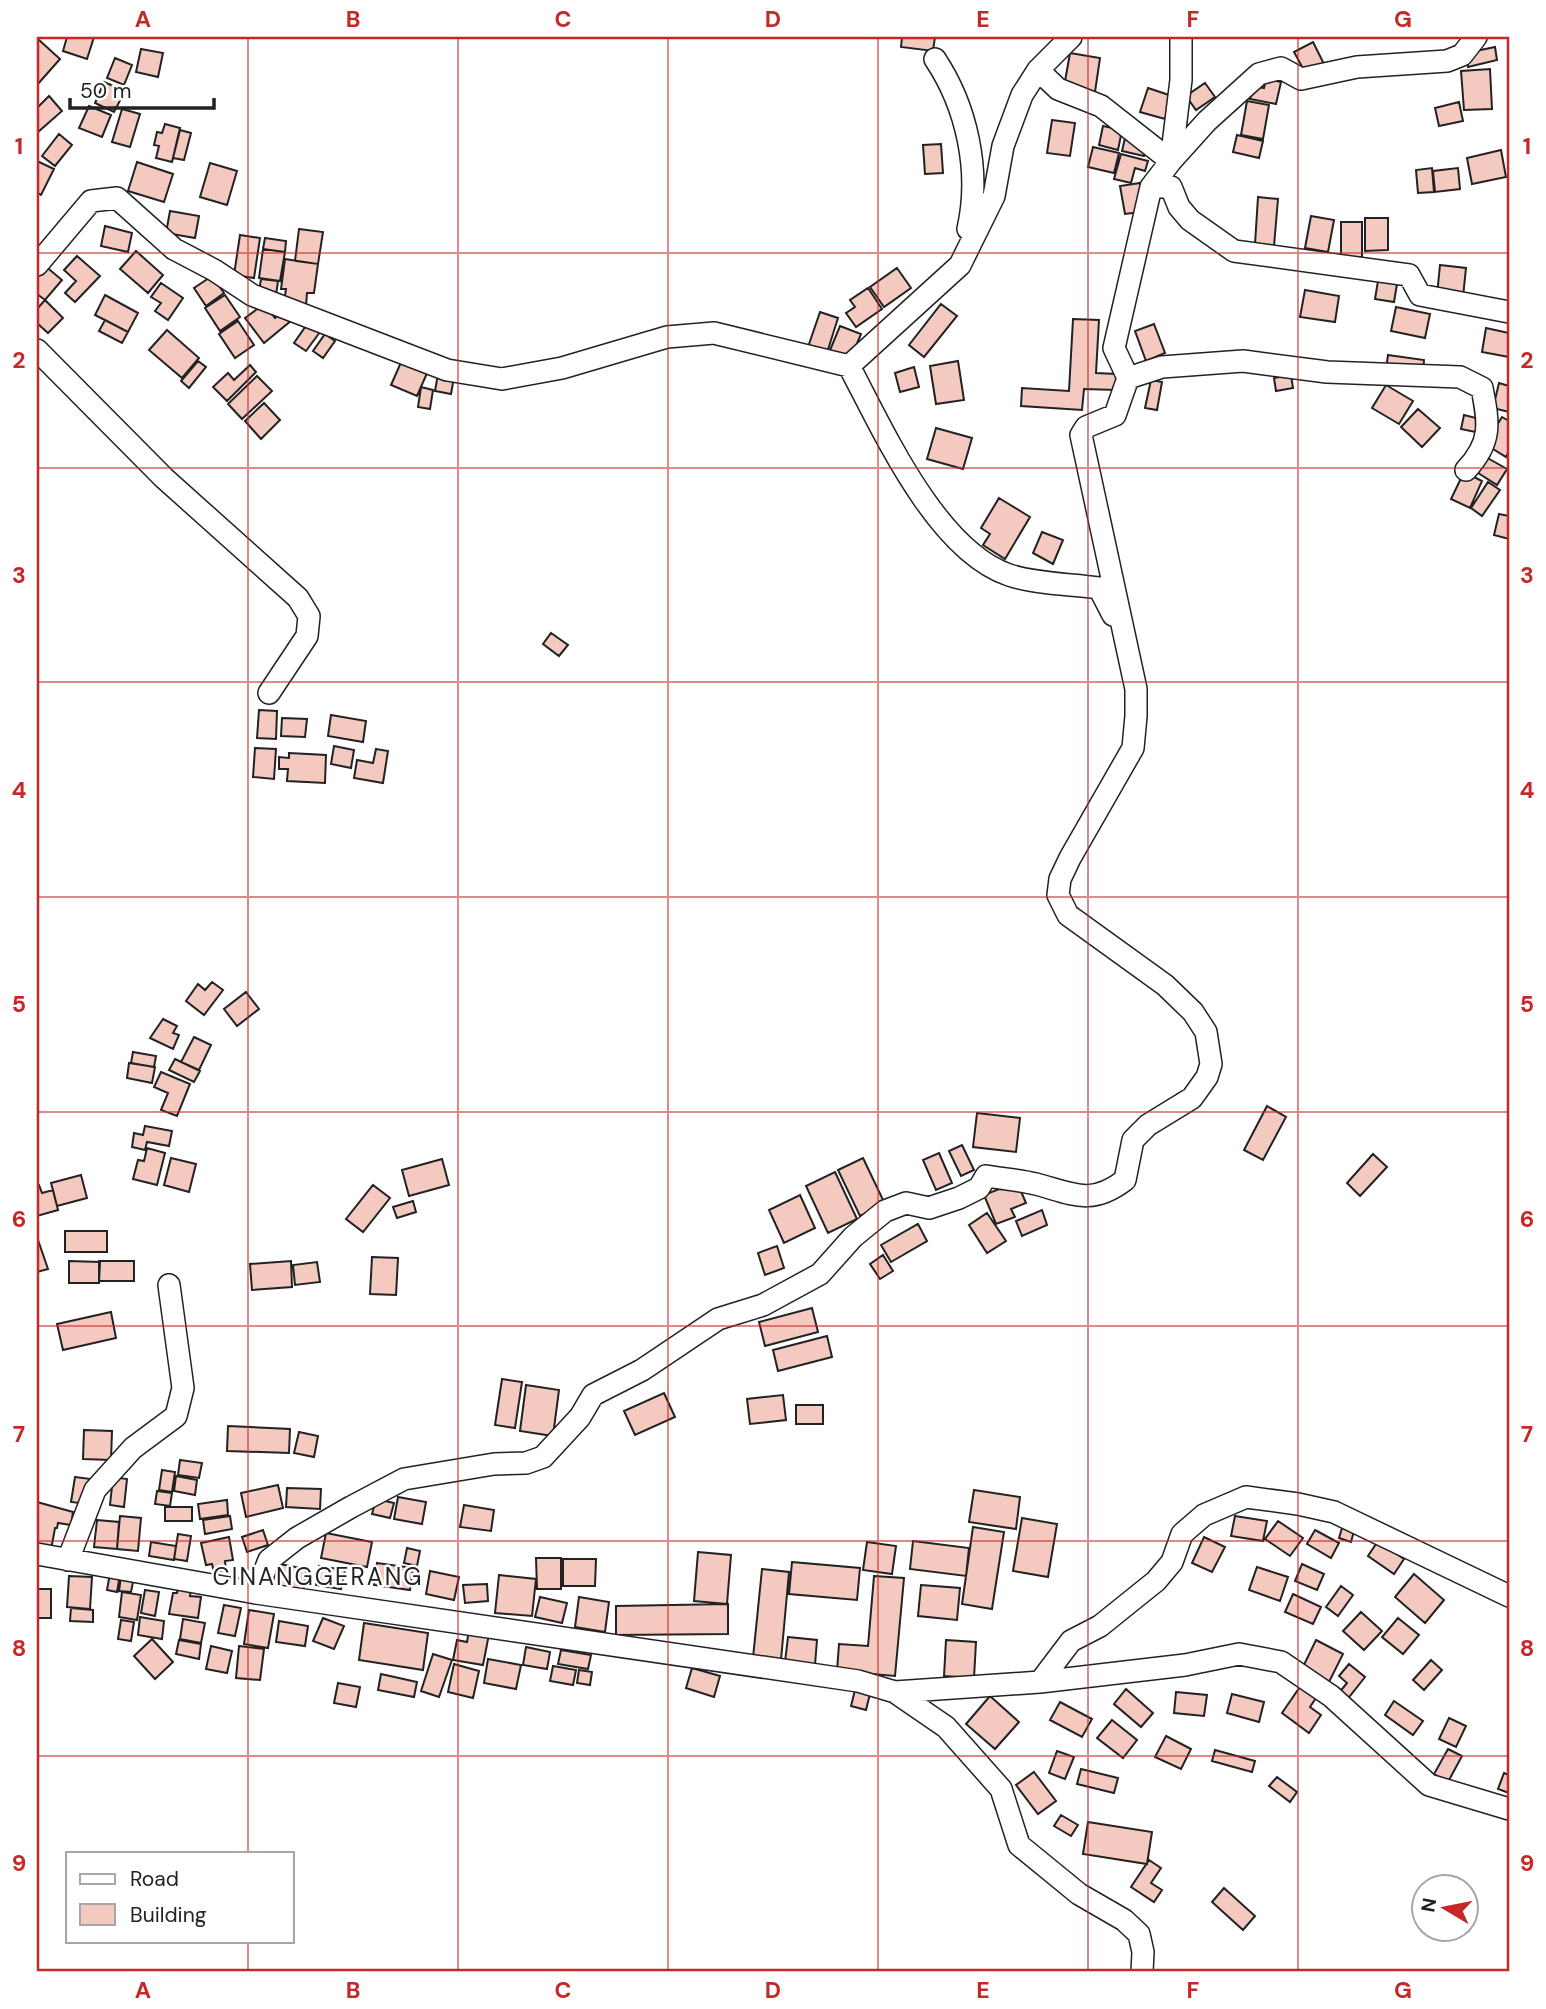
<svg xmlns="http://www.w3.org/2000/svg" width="1546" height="2009" viewBox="0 0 1546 2009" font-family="'DM Sans',sans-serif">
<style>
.building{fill:#f3c9c0;stroke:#222;stroke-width:2}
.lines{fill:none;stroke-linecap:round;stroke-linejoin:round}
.minor-casing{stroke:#222;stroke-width:24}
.minor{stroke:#fff;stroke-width:21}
.grid{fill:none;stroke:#c62828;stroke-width:2;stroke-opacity:0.55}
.labels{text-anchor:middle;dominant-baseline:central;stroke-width:5;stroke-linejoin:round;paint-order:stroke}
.quarter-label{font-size:24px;letter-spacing:2px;fill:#222;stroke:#fff}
.neatline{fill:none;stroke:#c62828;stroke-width:2.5}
.grid-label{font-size:23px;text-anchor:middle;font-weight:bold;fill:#c62828}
</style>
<rect width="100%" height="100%" fill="#fff"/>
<path class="building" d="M67 37H94L87 59 63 51Z
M902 37H935L933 51 901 47Z
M39 40 60 59 37 85V42Z
M1313 42 1325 66 1307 76 1294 52Z
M1495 47 1497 60 1468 67 1466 53Z
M141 49 163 53 158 77 136 72Z
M1070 53 1100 58 1095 92 1064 87Z
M115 58 132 65 124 85 107 78Z
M1490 69 1492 109 1464 110 1461 71Z
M1266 79 1281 82 1276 104 1250 99 1253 86 1264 88Z
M104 82 125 91 114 112 95 103Z
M1205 83 1215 97 1196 110 1186 96Z
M1148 88 1172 96 1165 119 1140 112Z
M49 96 62 111 38 132 37 108Z
M1247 101 1269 105 1263 139 1241 135Z
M1459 102 1463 121 1439 126 1435 108Z
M89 106 111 115 102 137 79 128Z
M122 109 140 114 130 147 112 142Z
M1052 120 1075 123 1070 156 1047 153Z
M165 124 180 128 172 162 156 158 159 146 154 145 157 132 162 133Z
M1103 126 1122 130 1118 150 1099 145Z
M180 130 191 133 184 160 173 158Z
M59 134 72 145 55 166 42 156Z
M1237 135 1263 141 1259 158 1233 152Z
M1125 138 1147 144 1144 156 1122 151Z
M941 144 943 173 925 174 923 145Z
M1093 147 1119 153 1114 173 1088 167Z
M1501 150 1506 177 1472 184 1467 158Z
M1121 154 1148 161 1145 171 1135 168 1131 183 1114 179Z
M37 161 54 169 41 195 37 193Z
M137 162 173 174 164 202 128 191Z
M210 163 237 171 227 205 200 197Z
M1432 168 1434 192 1418 193 1416 170Z
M1458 168 1460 189 1435 192 1433 171Z
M1140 183 1143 198 1140 212 1125 214 1120 186Z
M1258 197 1278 199 1274 246 1255 244Z
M170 211 199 216 195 238 166 233Z
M1311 216 1334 220 1328 252 1305 248Z
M1365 218H1388V250L1365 251Z
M1341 222H1362V257H1341Z
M105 226 132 233 128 252 101 246Z
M299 229 323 232 318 264 295 261Z
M240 235 260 238 254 278 234 275Z
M265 238 286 241 285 252 263 249Z
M263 249 285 252 280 281 259 278Z
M136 251 163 275 148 293 120 269Z
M77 256 100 276 75 302 65 293 76 281 64 270Z
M285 259 318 264 314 293H307L306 306 284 303 286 289H281Z
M44 265 62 280 45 300 37 294V273Z
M1440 265 1466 268 1463 297 1437 295Z
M897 268 911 288 884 307 870 287Z
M212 276 224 293 206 306 194 288Z
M261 279 278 281 276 295 259 292Z
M1378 281 1397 284 1394 302 1375 299Z
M161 283 183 298 168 320 155 311 161 303 151 297Z
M868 288 882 309 856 327 846 313 855 307 850 300Z
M1305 290 1339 296 1335 322 1300 317Z
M105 295 138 313 128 332 95 315Z
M225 295 240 317 220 331 205 308Z
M45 300 63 318 48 333 37 323V309Z
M264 304 275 318 285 310 292 320 264 343 245 318Z
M941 304 957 316 924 357 909 345Z
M1396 307 1430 314 1425 338 1391 331Z
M820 312 838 318 826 356 807 350Z
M1073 319 1099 320 1096 373 1117 374 1116 390 1084 389 1082 410 1021 406 1022 388 1069 391Z
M105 320 128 332 122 343 99 331Z
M238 321 254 345 235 358 219 334Z
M308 323 320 332 306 351 294 343Z
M1154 324 1165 353 1146 361 1135 331Z
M840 326 861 334 849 363 828 355Z
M1486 328 1509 333V357L1482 352Z
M167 330 199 358 182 378 149 350Z
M325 334 335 341 323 358 313 351Z
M1388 355 1424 360 1423 373 1386 369Z
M402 360 428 371 417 396 391 385Z
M198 361 206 367 189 388 181 381Z
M958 361 964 400 936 404 930 366Z
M250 365 256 372 227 401 213 387 228 373 234 380Z
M914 367 919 387 900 392 895 373Z
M438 374 454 377 451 394 435 391Z
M1291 375 1293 388 1276 391 1274 378Z
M257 376 272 391 242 419 228 404Z
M1151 380 1162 382 1157 410 1145 408Z
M1499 383 1509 386V412L1493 408Z
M1386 385 1413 401 1399 424 1372 408Z
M421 387 433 390 430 409 418 407Z
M264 403 280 420 261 439 245 421Z
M1418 409 1440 428 1422 447 1401 427Z
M1464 415 1476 418 1480 433 1461 429Z
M1502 417 1509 421V451L1506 457 1485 444Z
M936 428 972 438 963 469 927 459Z
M1484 456 1507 469 1497 485 1475 471Z
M1464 472 1482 481 1470 508 1451 499Z
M1488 482 1500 490 1482 516 1471 508Z
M999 498 1030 517 1005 559 983 545 990 534 981 528Z
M1499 514 1509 516V539L1494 535Z
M1042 532 1063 540 1053 564 1033 553Z
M551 633 568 645 559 656 543 644Z
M259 710 277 711 276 739 257 738Z
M331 715 366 721 363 742 328 736Z
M282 718 307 719 305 737 281 736Z
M334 746 354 750 351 768 331 764Z
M255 748 276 749 274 779 253 777Z
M376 749 388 751 383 783 354 778 357 760 373 763Z
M289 753 326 755 325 783 287 781 288 769H279V757L289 758Z
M212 982 223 990 204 1015 186 1001 198 984 205 990Z
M246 992 259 1009 237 1026 224 1009Z
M163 1019 177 1026 173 1033 179 1035 173 1049 150 1038Z
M194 1037 211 1045 199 1070 181 1062Z
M133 1052 156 1056 154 1067 131 1063Z
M175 1059 200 1071 194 1082 169 1070Z
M129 1063 155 1067 152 1083 127 1078Z
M161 1072 190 1084 177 1116 161 1110 168 1093 154 1087Z
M1267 1106 1286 1117 1263 1160 1244 1150Z
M977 1113 1020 1118 1016 1152 973 1147Z
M145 1126 172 1131 169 1146 147 1142 145 1150 132 1147 134 1133 143 1135Z
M962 1145 974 1170 961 1176 949 1151Z
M147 1148 165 1153 157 1185 133 1179 138 1160 144 1161Z
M939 1153 952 1183 936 1190 923 1160Z
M1373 1154 1387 1167 1360 1196 1347 1183Z
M171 1158 196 1164 189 1192 164 1185Z
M863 1158 885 1204 860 1216 838 1170Z
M442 1159 449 1185 409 1196 402 1170Z
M835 1172 857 1219 828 1233 806 1186Z
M81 1175 87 1198 57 1206 51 1183Z
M1017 1182 1026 1203 1011 1209 1015 1217 996 1224 984 1195Z
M37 1185H39L42 1193 53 1190 58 1210 37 1216Z
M373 1185 390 1198 363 1232 346 1219Z
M800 1195 815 1228 784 1243 769 1210Z
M413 1201 416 1212 397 1218 393 1207Z
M1042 1210 1047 1225 1022 1236 1016 1221Z
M987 1213 1006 1241 987 1253 969 1225Z
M918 1224 927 1241 891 1262 881 1245Z
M65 1231H107V1252H65Z
M38 1240 48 1269 37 1272V1241Z
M777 1246 784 1268 765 1275 758 1253Z
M883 1255 893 1271 880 1279 870 1264Z
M372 1257 398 1258 396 1295 370 1294Z
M69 1261 100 1262 99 1283H69Z
M99 1261H134V1281H99Z
M291 1261 292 1287 252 1290 250 1264Z
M317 1262 320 1282 295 1285 293 1265Z
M812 1308 818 1332 765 1346 759 1322Z
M111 1312 116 1338 63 1350 57 1324Z
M827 1336 832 1357 778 1371 773 1350Z
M502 1379 522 1382 515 1428 495 1425Z
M526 1385 559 1390 553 1436 520 1431Z
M664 1393 675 1417 635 1435 624 1411Z
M783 1395 786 1420 750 1424 747 1399Z
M796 1405H823V1424H796Z
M228 1426 290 1429 289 1453 227 1451Z
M84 1430 112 1431 111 1460 83 1459Z
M299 1432 318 1436 314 1457 294 1453Z
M180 1460 202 1463 199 1478 178 1475Z
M162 1470 175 1472 172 1492 159 1490Z
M176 1476 197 1480 195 1495 174 1491Z
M75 1477 91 1479 87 1504 71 1502Z
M113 1477 127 1479 124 1507 110 1505Z
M278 1485 283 1508 246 1517 241 1493Z
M287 1488 321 1489 320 1509 286 1507Z
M974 1490 1020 1497 1016 1529 969 1522Z
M157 1491 172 1493 170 1506 155 1504Z
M398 1497 426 1502 422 1524 394 1519Z
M376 1499 394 1503 390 1518 372 1514Z
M227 1500 228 1515 200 1519 198 1504Z
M37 1502 73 1512 71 1525 58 1523 57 1528H55L51 1550 37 1548Z
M464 1505 494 1510 491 1531 460 1527Z
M165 1507H192V1521H165Z
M120 1516 141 1518 138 1551 117 1549Z
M230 1516 232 1529 205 1534 203 1520Z
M1235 1516 1267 1521 1263 1541 1231 1536Z
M1022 1518 1057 1524 1048 1577 1013 1571Z
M97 1520 119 1522 117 1549 94 1547Z
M1278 1521 1303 1538 1290 1556 1265 1539Z
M973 1527 1004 1532 992 1609 962 1604Z
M1342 1528 1354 1531 1351 1542 1339 1538Z
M263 1530 268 1545 247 1552 242 1537Z
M1315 1530 1339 1543 1331 1558 1307 1544Z
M326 1533 372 1542 367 1567 321 1558Z
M178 1534 191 1536 187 1561 174 1559Z
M229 1537 233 1560 225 1561 226 1570 214 1572 212 1564 206 1565 201 1543Z
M1204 1537 1225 1547 1212 1572 1192 1563Z
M913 1541 969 1548 966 1576 910 1569Z
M1378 1541 1404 1559 1394 1574 1368 1556Z
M151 1542 176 1546 174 1560 149 1556Z
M867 1542 896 1546 892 1574 863 1570Z
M407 1548 420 1551 417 1566 404 1563Z
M698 1552 731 1555 727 1604 694 1601Z
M536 1558H561V1589H537Z
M563 1559H596L595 1586H563Z
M792 1562 860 1568 857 1600 789 1594Z
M274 1563 307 1569 303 1591 270 1584Z
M377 1563 413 1568 410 1590 374 1585Z
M1302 1564 1324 1574 1317 1590 1295 1581Z
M319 1566 345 1570 341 1589 316 1585Z
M1257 1567 1288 1577 1280 1601 1249 1590Z
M762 1569 789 1572 781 1660 753 1658Z
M430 1571 459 1577 454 1600 426 1594Z
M110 1573 120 1575 117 1592 107 1590Z
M1414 1574 1444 1600 1425 1623 1395 1597Z
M499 1575 536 1579 532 1616 495 1613Z
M69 1576 92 1577 90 1609 67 1607Z
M121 1576 134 1577 131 1592 119 1591Z
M874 1576 904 1578 895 1676 837 1671 839 1644 868 1646Z
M487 1584 488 1601 465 1603 463 1585Z
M921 1585 960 1588 957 1620 918 1616Z
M178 1586 191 1588 190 1596 201 1597 198 1618 169 1614 173 1593H177Z
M1341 1586 1353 1595 1338 1616 1326 1607Z
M37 1589H51V1618H37Z
M145 1590 159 1592 155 1616 141 1613Z
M122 1592 141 1595 137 1620 119 1617Z
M1293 1594 1321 1607 1313 1624 1285 1612Z
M540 1597 567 1603 562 1623 535 1617Z
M579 1597 609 1602 605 1632 575 1627Z
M728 1604V1634L616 1635V1606Z
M224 1605 241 1608 235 1636 218 1633Z
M71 1608 93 1610V1622L70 1621Z
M249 1610 274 1614 268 1648 244 1644Z
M1361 1612 1382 1631 1364 1650 1343 1631Z
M140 1617 164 1621 162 1639 138 1635Z
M323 1618 344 1626 334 1649 313 1641Z
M1398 1618 1419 1635 1403 1654 1382 1637Z
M183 1619 205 1623 201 1643 180 1639Z
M121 1620 134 1622 131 1641 118 1639Z
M279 1621 308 1626 305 1646 276 1642Z
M364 1623 428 1633 423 1670 359 1660Z
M470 1625 490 1629 483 1665 453 1660 457 1640 467 1642Z
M788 1637 817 1640 815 1665 785 1662Z
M152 1639 173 1662 155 1679 134 1656Z
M179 1640 201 1644 199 1659 176 1654Z
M946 1640 976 1642 974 1678 944 1676Z
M1316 1640 1343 1654 1327 1686 1300 1673Z
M211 1646 232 1651 227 1673 206 1669Z
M239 1646 264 1649 260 1680 236 1678Z
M526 1647 550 1652 547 1669 523 1665Z
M561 1650 591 1655 588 1669 558 1664Z
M433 1654 452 1660 439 1697 421 1691Z
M488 1659 521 1665 516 1689 484 1683Z
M1431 1660 1442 1670 1424 1690 1413 1680Z
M454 1664 479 1671 473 1698 448 1692Z
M1349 1664 1365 1677 1346 1701 1338 1694 1347 1683 1339 1676Z
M553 1666 576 1670 573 1685 550 1681Z
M692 1668 720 1676 714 1697 686 1688Z
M579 1670 592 1672 590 1685 577 1683Z
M381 1674 417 1682 414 1697 378 1690Z
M338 1683 360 1687 356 1707 334 1703Z
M1302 1684 1318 1695 1310 1707 1321 1715 1309 1733 1282 1713Z
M1126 1689 1153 1713 1141 1727 1114 1704Z
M855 1690 870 1694 866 1710 851 1706Z
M1176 1692 1207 1695 1204 1716 1174 1713Z
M1232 1694 1264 1702 1259 1722 1227 1713Z
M990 1696 1019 1722 995 1749 966 1724Z
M1394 1701 1423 1721 1413 1735 1385 1715Z
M1060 1702 1092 1719 1082 1737 1050 1720Z
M1449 1718 1466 1726 1456 1747 1439 1739Z
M1112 1720 1137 1740 1123 1758 1097 1738Z
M1166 1736 1191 1749 1181 1769 1155 1757Z
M1448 1749 1462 1756 1448 1782 1434 1774Z
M1215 1750 1255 1761 1252 1772 1212 1761Z
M1057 1751 1074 1757 1065 1779 1049 1773Z
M1081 1769 1118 1778 1114 1793 1077 1784Z
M1034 1772 1056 1801 1038 1814 1016 1785Z
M1504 1773 1509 1775V1793L1498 1789Z
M1277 1777 1297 1792 1290 1802 1269 1786Z
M1061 1815 1078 1825 1071 1836 1054 1826Z
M1088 1822 1152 1832 1147 1864 1083 1854Z
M1149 1860 1161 1868 1151 1883 1162 1890 1154 1902 1131 1887Z
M1224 1888 1255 1916 1243 1930 1212 1902Z"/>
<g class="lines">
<g class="minor-casing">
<path id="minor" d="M1181 37V80L1171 161 1151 187 1114 348 1128 378 1115 415 1086 427 1081 435 1136 689V716L1133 748 1070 858 1060 879 1058 895 1068 915 1165 985 1193 1012 1206 1032 1211 1064 1207 1077 1192 1098 1148 1125 1133 1140 1125 1180C1091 1206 1073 1194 1036 1184 1020 1180 1003 1179 986 1176L979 1188 959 1198 929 1208 906 1203 885 1211 853 1237 820 1274 763 1305 718 1319 642 1370 593 1395 580 1417 543 1457 526 1463 494 1464 404 1479 351 1507 297 1538 269 1560 256 1593 858 1681 895 1692 1040 1682 1185 1665 1239 1654 1281 1662 1331 1696 1429 1785 1509 1809
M935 59C967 107 981 171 968 229
M1038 70 1058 89 1101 106 1171 161 1207 121 1259 74 1281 68 1301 79 1357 67 1447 61 1462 55 1476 37
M1151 187H1171L1179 207 1190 220 1234 251 1409 275 1420 295 1509 312
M37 265 91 201 117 198 174 249 214 270 252 295 447 370 502 379 562 368 667 337 714 333 849 366 960 265 994 196 1003 146 1022 95 1038 70 1071 37
M37 350 164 478 298 598 309 616 307 636 269 693
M849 366C883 430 936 550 1009 575 1036 584 1071 584 1099 588L1113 615
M1128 378 1162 367 1243 361 1327 372 1460 377 1482 388C1489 424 1492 442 1466 470
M37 1554 256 1593
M68 1560 95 1490 133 1448 176 1416 183 1388 169 1285
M1040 1682 1071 1641 1100 1626 1156 1581 1172 1562 1182 1534 1204 1515 1246 1497 1298 1504 1334 1512 1509 1596
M895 1692 946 1727 1001 1789 1019 1845 1079 1894 1124 1920 1139 1934 1143 1952 1142 1972"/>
</g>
<use href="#minor" class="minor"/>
</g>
<path class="grid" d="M248 37V1853M458 37V1972M668 37V1972M878 37V1972M1088 37V1972M1298 37V1972M37 253H1509M37 468H1509M37 682H1509M37 897H1509M37 1112H1509M37 1326H1509M37 1541H1509M37 1756H1509M248 1941V1972"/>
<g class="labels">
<g class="quarter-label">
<text x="318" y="1576">CINANGGERANG</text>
</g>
</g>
<rect width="1546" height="2009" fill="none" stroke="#ffffff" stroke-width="77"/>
<rect x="66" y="1852" width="228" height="91" fill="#ffffff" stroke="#a7a7a7" stroke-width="2"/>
<rect x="80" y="1874" width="35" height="10" fill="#ffffff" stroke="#a7a7a7" stroke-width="2"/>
<text x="130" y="1886" font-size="21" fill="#222222">Road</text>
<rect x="80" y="1904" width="35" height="21" fill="#f3c9c0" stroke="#a7a7a7" stroke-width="2"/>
<text x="130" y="1922" font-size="21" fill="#222222">Building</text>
<g transform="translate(1445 1908) rotate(280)"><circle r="33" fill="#ffffff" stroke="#a7a7a7" stroke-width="2"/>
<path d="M0-5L12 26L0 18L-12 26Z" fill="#c62828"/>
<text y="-10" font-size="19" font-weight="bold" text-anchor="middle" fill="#222222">N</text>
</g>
<path d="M70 98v10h144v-10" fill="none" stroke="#222222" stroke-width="3.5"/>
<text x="80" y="98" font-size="21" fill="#222222" stroke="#ffffff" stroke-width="5" paint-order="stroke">50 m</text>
<rect x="38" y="38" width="1470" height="1932" class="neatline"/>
<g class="grid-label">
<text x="143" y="27">A</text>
<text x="353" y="27">B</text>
<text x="563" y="27">C</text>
<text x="773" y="27">D</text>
<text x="983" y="27">E</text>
<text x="1193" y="27">F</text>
<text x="1403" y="27">G</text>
<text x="19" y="154">1</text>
<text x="1527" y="154">1</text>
<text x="19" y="368">2</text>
<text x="1527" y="368">2</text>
<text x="19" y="583">3</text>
<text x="1527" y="583">3</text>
<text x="19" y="798">4</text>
<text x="1527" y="798">4</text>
<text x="19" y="1012">5</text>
<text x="1527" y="1012">5</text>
<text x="19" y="1227">6</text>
<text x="1527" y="1227">6</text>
<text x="19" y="1442">7</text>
<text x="1527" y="1442">7</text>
<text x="19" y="1656">8</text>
<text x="1527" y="1656">8</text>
<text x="19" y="1871">9</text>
<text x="1527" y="1871">9</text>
<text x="143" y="1998">A</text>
<text x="353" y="1998">B</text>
<text x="563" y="1998">C</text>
<text x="773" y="1998">D</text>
<text x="983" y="1998">E</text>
<text x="1193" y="1998">F</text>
<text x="1403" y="1998">G</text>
</g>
</svg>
